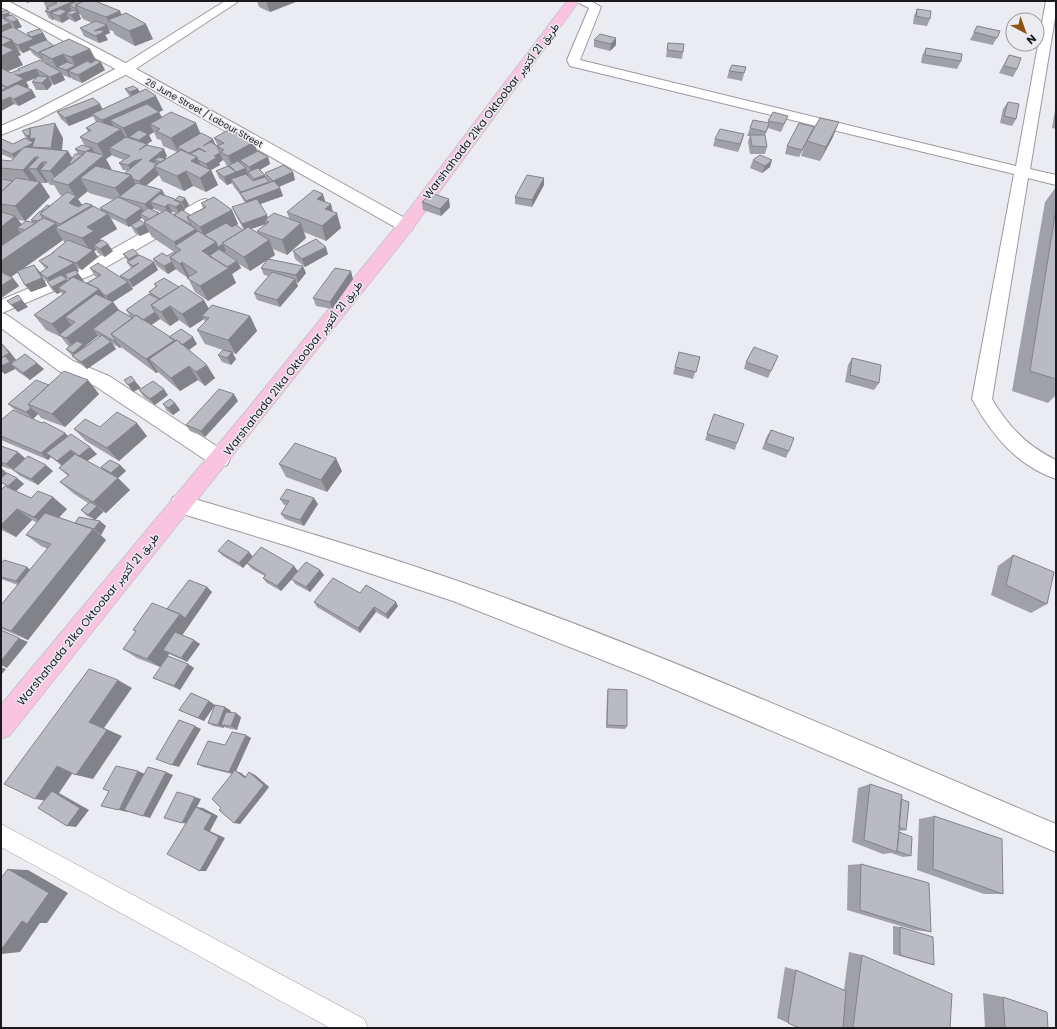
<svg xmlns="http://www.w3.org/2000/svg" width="1057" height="1029" viewBox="0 0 1057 1029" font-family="Poppins,Vazirmatn,sans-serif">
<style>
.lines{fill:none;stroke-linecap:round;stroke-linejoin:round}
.service-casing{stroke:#9a9ba1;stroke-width:1}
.minor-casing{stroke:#9a9ba1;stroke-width:2}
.tertiary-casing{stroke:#9a9ba1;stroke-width:2}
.primary-casing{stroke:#c8c8c9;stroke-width:2}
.service{fill:#fff;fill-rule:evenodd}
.minor{fill:#fff;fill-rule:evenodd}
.tertiary{fill:#fff;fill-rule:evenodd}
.primary{fill:#fac3e0;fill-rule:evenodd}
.wall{fill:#a0a1a7;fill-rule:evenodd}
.shaded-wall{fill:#828388}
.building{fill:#babbc2;stroke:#828388}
.labels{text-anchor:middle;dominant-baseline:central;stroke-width:3;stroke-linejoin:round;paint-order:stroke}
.far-street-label{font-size:9px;fill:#1b1b1e;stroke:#ebecf2}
.street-label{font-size:11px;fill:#1b1b1e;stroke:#ebecf2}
</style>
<rect width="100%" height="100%" fill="#ebecf2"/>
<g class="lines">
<g class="service-casing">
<path id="service" d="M1 824 364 1019 368 1028H330L1 847Z"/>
</g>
<g class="minor-casing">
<path id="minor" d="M225 1H239L131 72 38 120 1 135V126L28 114 121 66Z
M575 1H591L601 7 580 60 1016 166 1046 1H1056V12L1030 169 1056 175V185L1028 178 992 399C1007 425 1028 447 1056 460V479C1016 465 992 435 972 399L1014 174 570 66 567 60 589 8Z
M205 199 211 201 213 204 211 207 96 273 2 313 7 315 73 361 109 376 227 453 230 459 227 465 220 467 213 465 95 386 59 371 1 328V300L84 265 199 201Z
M181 495C273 522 365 549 455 580 659 651 857 740 1056 824V852L643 676 453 601 291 547 173 511 170 504 173 497Z"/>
</g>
<g class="tertiary-casing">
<path id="tertiary" d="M1 1H8L131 66 412 222 414 226 412 230 406 231 400 230 121 72 1 7Z"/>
</g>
<g class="primary-casing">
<path id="primary" d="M567 1H579L410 232 10 735 1 739V705L247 410 398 224Z"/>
</g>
<use href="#service" class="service"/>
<use href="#minor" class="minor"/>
<use href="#tertiary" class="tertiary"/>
<use href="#primary" class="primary"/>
</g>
<path class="wall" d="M43 1H95L120 11 121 15 153 39 135 46 115 35 113 31 109 30 110 33 105 35 108 40 99 43 84 36 80 28 92 23 83 19 80 14H79L81 19 75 22 69 19 62 23 55 20 54 19 53 20 49 18 45 11 47 10 46 8 48 7H46Z
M257 1H298L270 12 259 7Z
M917 9 930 19 927 26 913 24 914 16Z
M1 12 11 15 22 27 16 29 12 26V27L28 36 27 33H43L47 40H46L54 46 90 49 96 60 105 70 82 83 72 79 71 77 70 78 63 75 65 80 54 85 51 83 52 85 47 90H36L32 82 36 78 26 82 29 87 27 88 36 97 19 106 14 104 1 111V17L3 18 1 15ZM18 50 23 53 30 50 33 54 43 61H44L45 63 18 69 19 70 11 73 8 71 23 65 18 56 21 55Z
M977 26 1000 31 993 45 970 40Z
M594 40 616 45 610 51 594 47Z
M668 43 683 52 682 59 666 57Z
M926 48 961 61 957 69 921 63 922 56Z
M1009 55 1017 69 1013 77 999 73Z
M746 67 742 81 727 78 729 71Z
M125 89 140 92 163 110 159 112 162 117 201 134 218 146 214 138 254 142 257 152 268 157 270 164 260 170 265 175 267 180 265 173 293 172 295 180 279 187 280 188 283 196 260 204 268 218H289L287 212 326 202 333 212 341 228 326 241 304 232 306 238 287 255 273 249 275 255 269 259 306 273 298 283 296 282 298 286 280 307 257 300 254 293 269 276 264 275 261 268 267 260 250 271 239 264 241 268 232 274 236 283 208 301 195 292 188 278 178 271 176 269 168 274 157 266 153 259 167 256 176 253 152 237 149 232 140 236 135 233 131 226 129 227 111 218 117 229 100 239 101 241 113 251 105 257 98 253 96 250 94 251 98 257 82 270 77 268 79 271 77 272 83 282 87 283 97 277 95 276 90 268 122 278 120 276 131 268 127 262H128L123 254 139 255 154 262 158 270 133 287 131 286 133 289 113 302 120 311 130 316 126 310 150 294 149 292 156 287 154 284 209 309 250 316 257 331 236 354 232 353 236 359 231 365 222 362 218 355 223 350 205 344 197 330 205 322 204 319 190 328 179 320 170 326 160 319 151 325 169 337 197 344 189 350 215 378 205 386 198 380 180 391 158 372 156 373 121 347 120 348 113 344 116 349 87 369 78 362 66 349 69 347 61 337 46 330 34 315 63 295 61 292 57 294 52 290 47 282H48L45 280 41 274 47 286 31 292 18 272 11 277 19 286 1 298V179H3L1 176V161H11L13 159 1 154V140L13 144 26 138 22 131 63 138 62 150 73 158 78 154 75 149 85 146 80 137 88 132 86 128 96 122 93 116 69 126 61 119 57 112 103 109 130 97ZM154 132 157 139 161 140 163 146 177 152 166 159H165L167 156 148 145 147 144 152 141 149 135ZM112 155 113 156 124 160 119 163 123 170 128 171 125 173 112 170 106 159ZM223 160 225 162 227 166 216 171 219 178 227 185 232 183 234 187 241 196 245 203 232 207 235 214 244 230H243L237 225 238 224 232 210 201 203 203 208 190 215 183 211 185 210 184 209H185L189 205 185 198 175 200 165 195 162 190 146 186 159 175 162 181 184 191 193 186 206 192 218 185 211 170 220 165 219 163ZM48 182 50 185H54L60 195 63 196 50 206 41 211 42 212 31 220 32 222 26 221 50 197 41 183H46ZM88 191 89 193 113 200 100 208 102 211 93 206 92 205H82L78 199ZM154 208V209L162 212 159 213 152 210ZM172 212 177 213 174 215 171 213ZM142 218 145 222H144L145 224 138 221ZM18 220 25 221 22 224ZM266 224 257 231 258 233 251 229ZM63 240 65 243 52 253V254L39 261 46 269 40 272 23 269ZM67 277 69 280 68 281 65 278ZM98 336 99 337 85 347V346Z
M1008 102 1016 119 1012 126 1000 123 1003 109Z
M1056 104V129L1052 128Z
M788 116 785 123 781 132 768 128 765 135 767 147 765 154H750L748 142 750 136H747L750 128 768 123V121Z
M814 127 811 133 833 137 820 161 801 156 805 145 799 157 785 154 787 146Z
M744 134 742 141 738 152 713 146 715 139Z
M753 160 770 167 762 173 750 168Z
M544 178V185L532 207 515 204V197Z
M1056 187V395L1048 403 1012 391 1045 202Z
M422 202 450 207 441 216 423 210Z
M293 251 328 254 305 267 295 259Z
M353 279 332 309 316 306 313 298Z
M1 345 9 351 16 360 12 362V363L44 369 30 380 17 371 15 369 5 374 1 371Z
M679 352 700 357 693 379 673 374Z
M778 356 768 378 744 369 746 362Z
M852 358 879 383 874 390 845 382 848 365Z
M88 380 99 394 65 427 41 418 38 414 33 419 15 410 8 404 49 385Z
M139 390 168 395 155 405 144 397Z
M238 401 205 437 190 431 186 425Z
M175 403 180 410 173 415 167 411 163 404Z
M714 414 737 443 735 450 705 440Z
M1 420 42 423 65 433 68 436 97 454 87 461 103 470 101 467 120 465 126 471 118 478 130 490 106 513 103 512 95 520 106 526 101 535 100 534 106 540 28 640 2 629 1 630V605L18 585 1 579V564L27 567 30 570 48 549 41 546 26 535 37 523 32 520 16 537 1 530V490L9 488 2 483 1 484V468L7 473 17 478 24 484 16 491 31 498 67 509 59 517 75 523 94 519 87 516 81 510 88 503 74 494 60 482 68 476 59 468 61 465 51 457 48 460 1 440Z
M100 427 147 436 119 461 86 441 74 429Z
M771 430 789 451 786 458 762 449 767 436Z
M1 446 25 458 17 466 53 471 38 485 20 476 13 470 1 466Z
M279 464 342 471 327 492 286 477Z
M280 499 318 504 304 526 285 519 281 514 287 505H284Z
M218 551 249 552 253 557 294 566 298 571 320 570 324 575 310 592 295 584 292 579 281 591 267 583 263 578 265 576 252 569 247 563 243 568 223 556Z
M1013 555 1047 604 1031 613 991 595 998 566Z
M207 587 212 592 182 635 194 640 200 644 187 662 169 654 160 667 137 658 123 649 136 632 133 630 167 609Z
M360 593 398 606 388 619 376 612 360 633 317 607 314 602Z
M188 664 194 668 180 690 160 681 153 678Z
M608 689 627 726 625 729 606 728 607 693Z
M209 701 215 705 204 721 179 710Z
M225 707 231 711 230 713 241 717 237 730 227 728 224 727V728L213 726 208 723Z
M251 738 236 771 241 773 246 777 249 772 255 775 269 787 240 824 221 808 232 774 203 767 197 764 225 745Z
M870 784 901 799 906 830 899 831 911 856 903 857 891 853 883 854 852 842 858 788Z
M934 816 1003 894H984L917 870 919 819Z
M861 864 931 932 914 930 847 910 848 865Z
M893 926 900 927 934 965 925 963 893 954Z
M849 952 862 955 950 1028H799L777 1018 785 967 796 970 844 990Z
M983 993 1003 997 1048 1028H985Z"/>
<path class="shaded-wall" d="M26 1H32L27 3Z
M74 1H80L75 5 80 14H79L81 19 75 22 71 15 77 12 75 8 69 5 72 11 66 13 69 19 62 23 59 16 51 13 54 19 53 20 49 12Z
M266 1H298L270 12Z
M120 11 126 26 108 20 113 31 106 17Z
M9 13 13 20 4 17 7 22H6L2 15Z
M18 20 22 27 16 29 12 22Z
M10 23 14 30 1 35V26Z
M146 24 153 39 135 46 129 31Z
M107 25 110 33 105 35 108 40 99 43 94 31Z
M43 33 47 40 28 47 30 50 23 53 18 45 31 37Z
M616 38V45L610 51 611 44Z
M12 40 21 55 18 56 23 65 4 73 1 68V56L2 45Z
M90 49 97 63 68 71 71 77 70 78 66 70 57 67 60 73 61 72 65 80 54 85 50 77 60 73 52 59 63 54 71 67 75 65 71 57Z
M39 53 44 61H43L39 54Z
M101 62 105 70 82 83 78 75Z
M36 69 40 76 26 82 29 87 12 95 7 87 18 75Z
M48 77 52 85 47 90 42 83Z
M138 89 142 96 134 100 130 92Z
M32 90 36 97 19 106 14 99Z
M156 96 163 110 158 113 159 112 166 127 160 129 150 124 154 132 149 135 152 141 147 144 151 151 143 147 139 140 129 137 132 142 130 143 123 128 110 120 117 132 110 135 102 120Z
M10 97 14 104 1 111V101Z
M100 104 104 112 92 114 93 116 69 126 65 118Z
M839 122 833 137 820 161 826 147Z
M55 123 63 138 61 159 68 151 76 164H69L73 170 58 182 50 171 59 161 51 148Z
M196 123 202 137 177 147 179 152H178L171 138Z
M814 127 811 134 807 141 799 157 802 150Z
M121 129 129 144 109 148 112 155 106 159 112 170 80 178 88 191 78 199 85 209 92 205 101 218 108 214 117 229 100 239 104 245H94L96 250 94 251 98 257 82 270 76 263 91 252 82 238 65 232 60 224 66 203 76 197 68 185 88 168 85 152 92 148 96 156 104 155 97 144Z
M39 131 32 147 39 157H35L40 164 42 162 48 171 40 170 48 182 46 183 36 169 28 168 37 180 33 185 12 154 31 144 27 136Z
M744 134 742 141 738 152 740 144Z
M213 139 216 146H203Z
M254 142 259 157 240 160 242 166 234 169 228 156Z
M199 148 202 155 197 158 204 172 191 161V157L189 153Z
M164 149 167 156 161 162 154 160 157 165 149 161Z
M220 153 223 160 219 163 220 165 209 171 206 164 214 156Z
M268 157 270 164 252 174 249 167Z
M142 159 132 172 128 165 134 161Z
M772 160 770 167 762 173 765 166Z
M155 167 159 175 143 188 139 181Z
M246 168 249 176 239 179 236 172Z
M211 170 218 185 206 192 200 178Z
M186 171 193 186 184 191 177 176Z
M236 172 239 180 231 179 232 183 227 185 224 177Z
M293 172 295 180 275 188 273 181Z
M131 175 139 190 121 197 115 188Z
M265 175 268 182H269L271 189 244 198 241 192 257 186 254 179Z
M544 178V185L532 207V200Z
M40 182 50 197 25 221 15 206Z
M280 188 283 196 249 208 246 201Z
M162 190 166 198 150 202 154 208 149 212 145 204Z
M323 194 327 207 331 204 334 216 337 213 341 228 326 241 322 226 317 199Z
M185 198 189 205 185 209 182 202Z
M175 199 178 205 181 203 185 210 179 214 176 207 174 200Z
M449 199 450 207 441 216 440 209Z
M168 204 172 212 169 214 165 207Z
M142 208 146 216 140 214 142 218 129 227 125 220Z
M232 210 238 224 208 241 206 239 200 227Z
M267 215 270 223 265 220 266 224 245 231 242 224Z
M15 216 26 230 17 228 22 234 1 250V227Z
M56 223 60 230 55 228 63 240 8 279 1 270V261Z
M301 223 306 238 287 255 282 240Z
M145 224 149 232 140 236 136 229Z
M191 224 194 230 196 229 204 243 181 250 178 248 174 242 186 226Z
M269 240 275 255 250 271 244 257Z
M216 242 223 244 226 251 221 254 213 262 202 251Z
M108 244 113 251 105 257 100 249Z
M326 247 328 254 305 267 302 259Z
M138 254 143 261 154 262 158 270 133 287 129 280 138 273 129 259Z
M237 261 241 268 232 274 236 283 208 301 200 286Z
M172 262 176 269 168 274 164 266Z
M182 262 190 277 188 278 180 264Z
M74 263 79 271 77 272 84 281 74 286 68 279 77 272 53 285 47 278Z
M34 265 40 272 47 286 31 292 25 285Z
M303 266 306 273 298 283 296 275Z
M351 271 353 279 332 309 330 302Z
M13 278 19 286 1 298V286Z
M67 279 72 286 58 288 61 292 57 294 52 287Z
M295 279 298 286 280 307 277 300Z
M128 282 133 289 111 303 106 296Z
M99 289 109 303 75 322 65 317 75 330 61 336 52 324Z
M22 300 28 307 18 312 11 305Z
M204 300 212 314 202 316 204 319 190 328 182 314Z
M113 302 123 316 93 329 98 336 85 346 89 351 79 360 73 353 76 350 66 338Z
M170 306 179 320 170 326 161 312Z
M155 312 160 319 147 328 143 320Z
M250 316 257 331 236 354 228 340Z
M193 337 197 344 183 354 179 347Z
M115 340 121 347 120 348 114 341Z
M175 340 183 354 149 359 158 372 156 373 146 359Z
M111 342 116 349 87 369 81 362Z
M2 344 9 351 16 360 12 362 16 369 11 364 15 369 5 374 1 371Z
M232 352 236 359 231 365 227 358Z
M37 363 44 369 30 380 23 373Z
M207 365 215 378 205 386 196 372Z
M189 366 198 380 180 391 171 378Z
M88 380 99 394 65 427 52 414Z
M135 381 141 388 133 392 128 385Z
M164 389 168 395 155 405 150 399Z
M234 394 238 401 205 437 201 431Z
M175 403 180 410 173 415 168 408Z
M31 408 38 414 33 419 26 412Z
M137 423 147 436 119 461 107 448Z
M65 433 71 439 46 453 51 457 48 460 41 453Z
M90 447 97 454 86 462 79 456Z
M71 450 77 457 64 467 57 461Z
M18 452 25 458 14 470 6 464Z
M336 458 342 471 327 492 321 480Z
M46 465 53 471 38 485 31 479Z
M120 465 126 471 118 478 130 490 106 513 93 502 117 479 111 473Z
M1 469H2L9 475 1 482Z
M17 478 24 484 15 492 8 486Z
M53 497 67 509 49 528 34 517Z
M314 498 318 504 304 526 300 520Z
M97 506 103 512 95 520 88 515Z
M17 509 32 520 16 537 1 527V525Z
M100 521 106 526 101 535 94 529Z
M93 529 106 540 28 640 11 631Z
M249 552 253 557 243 568 239 563Z
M294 566 298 572 281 591 277 586Z
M27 567 34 573 24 587 16 581Z
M320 570 324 575 310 592 306 587Z
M207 587 212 592 170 653 163 650 169 654 160 667 147 659 180 614Z
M396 602 398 606 388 619 386 614Z
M374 607 376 612 360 633 358 628Z
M19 638 28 642 7 668 1 665V661Z
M194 640 200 644 187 662 181 658Z
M188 664 194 668 180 690 174 686Z
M1 667 6 669 1 675Z
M118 680 132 688 104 728 122 736 93 779 76 775 89 722Z
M209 701 215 705 204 721 198 718Z
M225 707 231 711 225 726 221 725 224 727V728L218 725Z
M236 713 241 717 237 730 231 726Z
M195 726 201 729 179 767 172 765Z
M246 735 251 738 236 771 241 773 250 780 229 772Z
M57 766 74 771 59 793 89 810 76 827 67 826 53 802 35 799Z
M138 771 145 774 127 812 119 810Z
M166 772 173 775 150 818 143 816Z
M249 772 255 775 269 787 240 824 234 823Z
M195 797 201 799 197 807 203 808 218 816 210 831 225 838 206 871H200L189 824 182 823Z
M8 869 28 870 68 893 47 923H40L20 952 1 954Z"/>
<path class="building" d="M48 1H74L49 12 45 11 49 9 46 8 57 3Z
M77 1H84L75 5 77 7 75 8 69 5Z
M84 1H95L120 11 106 17 75 5Z
M60 9 67 11 59 16 51 13Z
M917 9 931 11 930 19 916 16Z
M7 10 9 13 2 15 1 14V12Z
M73 10 78 12 71 15 66 13Z
M126 13 146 24 129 31 108 20Z
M12 15 18 20 12 22 4 17Z
M1 17 10 23 1 26Z
M96 21 107 25 94 31 101 30 104 32 95 36 80 28Z
M977 26 1000 31 997 38 974 32Z
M13 27 34 39 18 45 14 43 12 40 1 36V32Z
M39 29 43 33 31 37 27 33Z
M600 34 616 38 611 44 594 40Z
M1 36 12 40 2 45 14 50 1 56Z
M69 39 90 49 71 57 63 54 52 59 39 52Z
M46 40 54 46 39 52V54L28 47Z
M668 43 684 44 683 52 667 50Z
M926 48 962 54 961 61 925 55Z
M1009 55 1021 58 1017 69 1004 66Z
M40 60 61 72 50 77 36 69 18 75 15 74 24 79 7 87 1 84V68L11 73 18 70 20 71 18 69Z
M96 60 101 62 78 75 68 71 87 61 91 63Z
M67 62 76 65 66 70 57 67Z
M732 65 746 67 744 73 729 71Z
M38 76 48 77 42 83 32 82Z
M17 84 32 90 14 99 10 97 1 101V99H2H1V92Z
M1 85 7 88 1 90Z
M133 86 138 89 130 92 125 89Z
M146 89 156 96 102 120 92 114Z
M93 98 100 104 65 118 57 112Z
M1008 102 1019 104 1016 119 1004 116Z
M147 104 159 112 123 128 110 120Z
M171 112 196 123 171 138 156 131 160 129 150 124Z
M773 112 788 116 784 124 768 121Z
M820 118 839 122 826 147 807 141Z
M753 120 769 123 766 132 750 128Z
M98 121 121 129 97 144 80 137 91 130 86 128Z
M55 123 51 148 32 147 35 138 30 139V128Z
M799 123 814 127 802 150 787 146Z
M30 128V135L27 136 22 131Z
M230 129 254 142 228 156 221 152 224 150 217 146 224 143 214 138Z
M720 129 744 134 740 144 715 139Z
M139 130 148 134 139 140 129 137Z
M201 133 213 139 203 146 211 142 217 146 220 153 214 156 217 157 206 164 198 160 197 157 190 154 199 149 206 152 199 148 189 153 177 147Z
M750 135H765L767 147 752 146Z
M126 137 147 144 139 150 147 145 164 149 149 161 158 164 154 166 155 167 139 181 133 179 131 175 125 173 142 159 134 161 128 165 119 163 130 156 109 148Z
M25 138 31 141 33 143 12 154 1 149V140L2 139 13 144Z
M82 145 92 148 85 152 75 149Z
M24 147 68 151 50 171 40 170 47 162H42L36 169 28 168 39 157H35L23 170 1 168V161L2 160 11 161Z
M181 150 197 157 191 161 211 170 200 178 186 171 177 176 154 166Z
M87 151 104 155 68 185 51 180Z
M258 151 268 157 249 167 240 160Z
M75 154H84L72 164H69Z
M760 155 772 160 765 166 753 160Z
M159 157 166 159 161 162 154 160Z
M238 161 246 168 236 172 229 165Z
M284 165 293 172 273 181 265 173Z
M96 166 131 175 115 188 80 178Z
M228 166 236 172 224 177 216 171Z
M258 168 265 175 254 179 248 172Z
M246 174 253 181 265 177 269 182 241 192 231 179Z
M527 175 544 178 532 200 515 197Z
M16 178 40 182 15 206 1 204V192Z
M1 179 13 181 1 192Z
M274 181 280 188 246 201 240 193Z
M137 183 162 190 145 204 119 197Z
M314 190 323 194 317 199 331 204 325 209 337 213 322 226 287 212Z
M67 192 76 196 69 203 78 207 86 203 92 205 60 224 40 214Z
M431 193 449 199 440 209 422 202Z
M160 194 175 199 174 200 181 203 176 207 168 204 165 207 150 202Z
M179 196 185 198 182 202 175 200Z
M118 197 142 208 125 220 100 208Z
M214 197 232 210 200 227 187 217 206 207 201 203Z
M257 199 267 215 242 224 232 207Z
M47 205 50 206 43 211H41Z
M93 206 108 214 87 227 94 231 82 238 55 228Z
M148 208 159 213 150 219 140 214Z
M1056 209V379L1030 371Z
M166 210 196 229 174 242 144 222Z
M182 210 190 215 187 217 191 224H190L174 215Z
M40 211 42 212 40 214 43 218 38 221 31 220Z
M1 212 15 216 1 227Z
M274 213 301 223 282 240 257 231 269 222 265 220Z
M43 218 56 223 1 261V246Z
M140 220 145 224 136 229 131 225Z
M26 221 36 223 25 230 17 228Z
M226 223 232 227 236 225 243 230 222 243 223 244 218 247 216 242 204 235Z
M248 227 269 240 244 257 222 243Z
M198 231 216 242 202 251 229 268 200 286 187 278 197 272 182 262 180 264 170 257 181 250 175 246Z
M316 239 326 247 302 259 293 251Z
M68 240 93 250 76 263 58 256 74 263 47 278 40 273 48 267 39 261 53 253H52Z
M102 240 108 244 100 249 94 245Z
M133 249 138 254 129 259 123 254Z
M219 249 237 261 227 267 209 256Z
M174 252 176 253 170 257 172 262 164 266 153 259 162 253 167 256Z
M139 255 154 262 129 280 120 276 139 263 133 266 127 262Z
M268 259 303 266 296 275 261 268Z
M98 263 128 282 106 296 102 293 99 289 87 283 101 275 90 268Z
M34 265 42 278 25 285 17 271Z
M335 268 351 271 330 302 313 298Z
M76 270 78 274 68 279 65 274Z
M1 272 13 278 1 286Z
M272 272 295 279 277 300 254 293Z
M61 275 67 279 52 287 47 282Z
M73 277 99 289 52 324 34 315 66 292 58 288Z
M164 278 179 287 160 299 149 292 157 286 154 284Z
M182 285 204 300 182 314 170 306 161 312 151 305Z
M96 294 113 302 66 338 59 335 75 322 65 317Z
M149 294 159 299 151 305 155 312 143 320 136 315 135 316 126 310Z
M18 295 22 300 11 305 7 301Z
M212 305 250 316 228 340 197 330 209 318 202 316Z
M118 310 133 318 111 334 115 340 114 341 93 329Z
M136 315 175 340 146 359 111 334Z
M181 329 193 337 182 345 177 340 175 341 169 337Z
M102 335 111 342 81 362 72 356Z
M177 340 207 365 196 372 189 366 171 378 149 359Z
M77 341 83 344 73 353 66 349Z
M2 344 9 353 1 358V345Z
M754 347 778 356 771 371 746 362Z
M223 350 232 352 227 358 218 355Z
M679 352 700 357 696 372 675 367Z
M25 354 37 363 23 373 11 364Z
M5 356 10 362 1 366V358Z
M852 358 881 365 879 383 850 375Z
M64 371 88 380 52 414 28 404Z
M131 376 135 381 128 385 124 380Z
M36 380 49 385 28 404 31 408 26 412 8 404Z
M153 381 164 389 150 399 139 390Z
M219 389 234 394 201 431 186 425Z
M170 399 175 403 168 408 163 404Z
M13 410 42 423 44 422 65 433 41 453 1 436V420Z
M117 412 137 423 107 448 74 429 85 419 100 427Z
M714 414 744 424 737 443 707 434Z
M771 430 794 438 789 451 766 443Z
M71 434 90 447 79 456 71 450 57 461 46 453Z
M295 443 336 458 321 480 279 464Z
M1 446 18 452 6 464 1 462Z
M75 454 118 478 93 502 60 482 69 475 59 468Z
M28 456 46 465 31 479 13 470Z
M110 460 120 465 111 473 101 467Z
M7 473 17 478 8 486 1 482V478Z
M5 486 31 498 38 491 53 497 34 517 17 509 1 525V490Z
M287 489 314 498 300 520 281 514 289 501 280 499Z
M90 502 97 506 88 515 81 510Z
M45 513 93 529 11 631 1 627V605L51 544 26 535Z
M79 517 100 521 94 529 75 523Z
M228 540 249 552 239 563 218 551Z
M261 547 294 566 277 586 263 578 266 575 247 563Z
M1013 555 1054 572 1047 604 1006 585Z
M4 560 27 567 16 581 1 577V564Z
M306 562 320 570 306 587 291 579Z
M333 578 360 593 366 585 396 602 386 614 374 607 358 628 314 602Z
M189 580 207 587 185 618 180 614 167 609Z
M152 603 180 614 147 659 123 649 136 631 133 630Z
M1 630 19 638 1 661Z
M175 632 194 640 181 658 163 650Z
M168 656 188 664 174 686 153 678Z
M89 669 118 680 89 722 107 730 76 775 57 766 35 799 4 784Z
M608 689 627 690V726L607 725Z
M191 693 209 701 198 718 179 710Z
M215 705 225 707 218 725 208 723Z
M226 712 236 713 231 726 221 725Z
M179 720 195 726 172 765 156 759Z
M232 732 246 735 229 772 197 764 208 741 225 745Z
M116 766 138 771 119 810 101 806 109 791 103 789Z
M148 767 166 772 143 816 124 810Z
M235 770 245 778 249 772 264 785 234 823 219 810 221 808 212 799Z
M870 784 902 795 897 852 864 840Z
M52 791 80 808 67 826 38 808Z
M177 792 195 797 182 823 164 818Z
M901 799 909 802 906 830 899 827Z
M196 807 212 815 204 829 219 837 200 871 167 854Z
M934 816 1002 839 1003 894 933 869Z
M899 832 912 837 911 856 897 851Z
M861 864 929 883 931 932 860 910Z
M8 869 49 893 27 924 22 921 1 950V878Z
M900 927 933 937 934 965 900 955Z
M862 955 952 994 950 1028H853Z
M796 970 846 991 843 1028H799L788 1023Z
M1003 997 1047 1012 1048 1028H1005Z"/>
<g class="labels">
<g class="far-street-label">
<text transform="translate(204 113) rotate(29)">26 June Street / Labour Street</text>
</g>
<g class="street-label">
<text transform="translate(491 111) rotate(-53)">Warshahada 21ka Oktoobar طريق 21 أكتوبر</text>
<text transform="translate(293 368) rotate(-52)">Warshahada 21ka Oktoobar طريق 21 أكتوبر</text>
<text transform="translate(88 619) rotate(-51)">Warshahada 21ka Oktoobar طريق 21 أكتوبر</text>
</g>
</g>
<rect width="1057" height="1029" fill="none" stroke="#1b1b1e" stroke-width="4"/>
<g transform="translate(1025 32) rotate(139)"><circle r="19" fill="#ebecf2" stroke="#98989d"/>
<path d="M0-3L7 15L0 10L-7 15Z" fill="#8e5212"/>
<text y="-6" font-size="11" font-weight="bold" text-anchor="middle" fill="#1b1b1e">N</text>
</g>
</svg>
